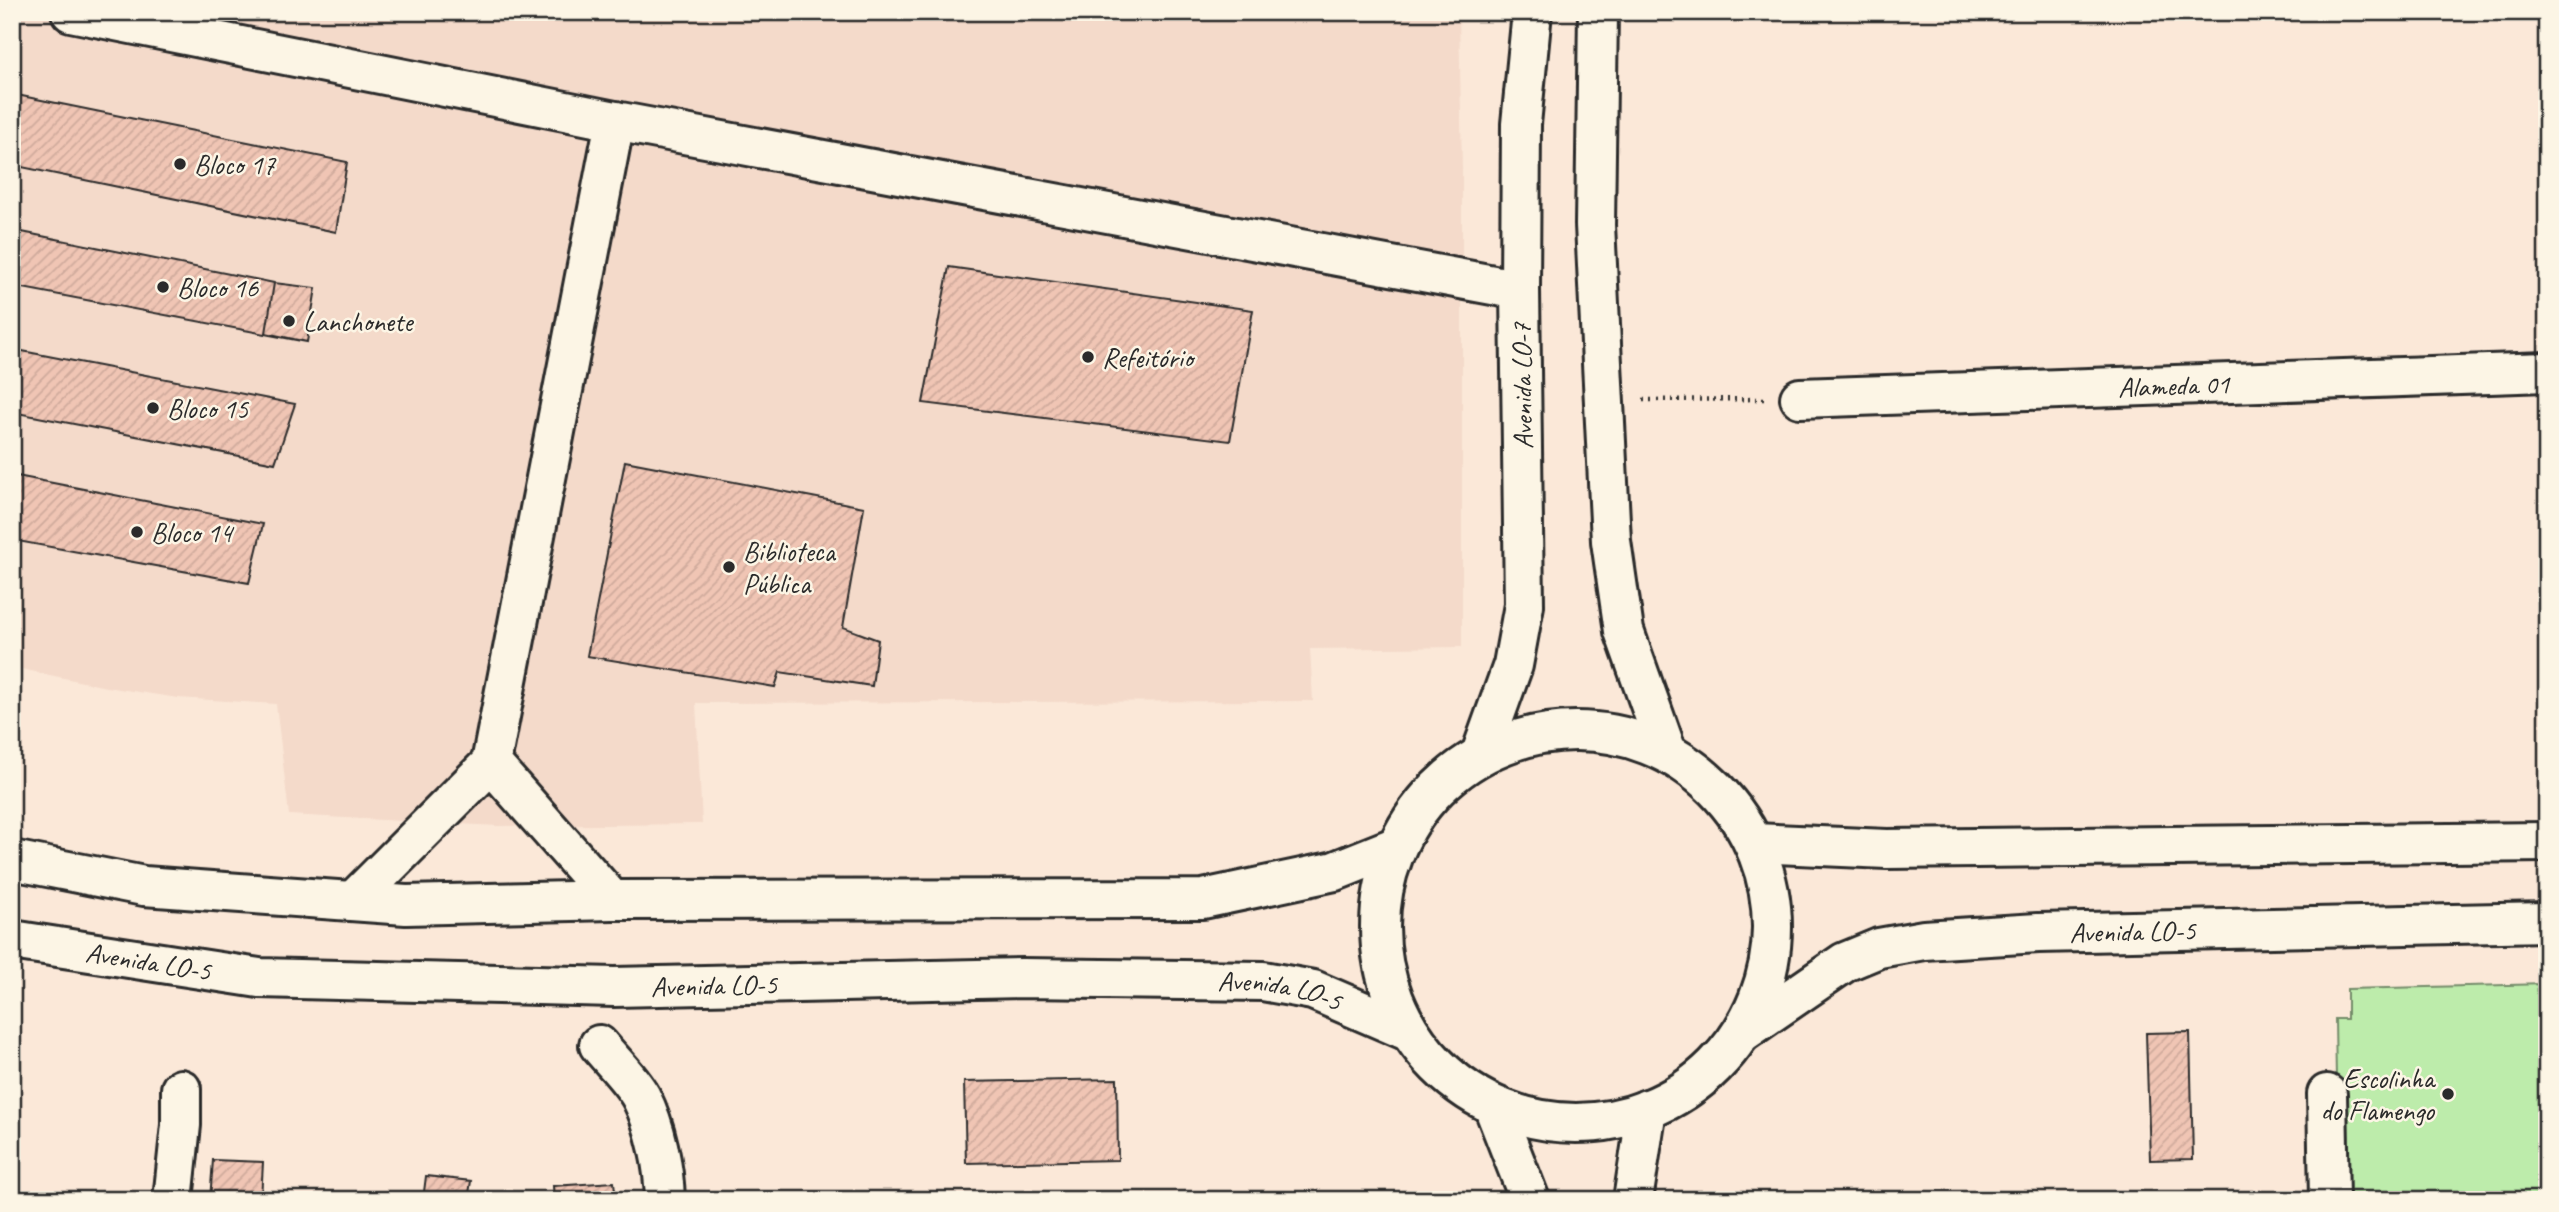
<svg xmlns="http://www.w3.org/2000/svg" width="2559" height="1212" viewBox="0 0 2559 1212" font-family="Caveat,sans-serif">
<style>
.built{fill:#f4daca}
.green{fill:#bdecab;stroke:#748c6b;stroke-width:2}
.building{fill:url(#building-hatch);stroke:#2b2b2b;stroke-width:2}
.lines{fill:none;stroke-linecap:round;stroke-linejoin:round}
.minor-casing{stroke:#2b2b2b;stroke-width:44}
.major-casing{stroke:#2b2b2b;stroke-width:44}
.path{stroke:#2b2b2b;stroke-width:4.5;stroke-dasharray:2 5;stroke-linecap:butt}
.minor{stroke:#fcf5e5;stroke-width:38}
.major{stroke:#fcf5e5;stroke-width:38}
.poi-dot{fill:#2b2b2b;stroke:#fcf5e5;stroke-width:2.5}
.labels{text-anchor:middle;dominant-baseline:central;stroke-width:5;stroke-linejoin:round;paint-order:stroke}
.poi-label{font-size:28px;fill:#2b2b2b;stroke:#fcf5e5;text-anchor:start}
.street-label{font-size:28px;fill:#2b2b2b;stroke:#fcf5e5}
</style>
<defs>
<pattern id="building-hatch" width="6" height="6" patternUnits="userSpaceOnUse" patternTransform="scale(1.75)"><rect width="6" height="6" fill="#f0c5b4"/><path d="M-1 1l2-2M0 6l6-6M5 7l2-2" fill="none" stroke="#cea99b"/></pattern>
</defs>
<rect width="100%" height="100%" fill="#fbe8d8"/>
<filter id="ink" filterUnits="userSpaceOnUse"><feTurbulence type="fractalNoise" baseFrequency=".0143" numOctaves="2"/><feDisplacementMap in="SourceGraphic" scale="14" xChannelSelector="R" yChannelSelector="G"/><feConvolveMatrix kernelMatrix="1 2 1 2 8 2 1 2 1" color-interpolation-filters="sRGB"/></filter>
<g filter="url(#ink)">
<path class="built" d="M12 12H1459L1462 170V647L1310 649 1313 701 696 703 702 824 498 826 289 815 276 704 178 698 106 687 12 667Z"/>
<path class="green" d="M2547 984V1200H2338L2335 1019H2347V989Z"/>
<path class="building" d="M12 94 347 162 336 232 12 165Z
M12 230 274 283 316 288 307 342 12 286Z
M949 267 1253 310 1230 441 923 403Z
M274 283 316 288 307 342 266 333Z
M12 349 295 404 275 463 12 412Z
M625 461 864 507 843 627 878 640 872 686 780 672 775 687 587 656Z
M12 475 263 524 249 583 12 540Z
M2190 1032 2193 1159 2150 1160 2146 1033Z
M1117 1079 1118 1160 966 1163 964 1082Z
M213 1160 263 1162 261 1200H210Z
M426 1176 471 1181 468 1200H423Z
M614 1182 616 1200H554L553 1186Z"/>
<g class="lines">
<g class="minor-casing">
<g id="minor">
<path d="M71 12 615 121 1520 290"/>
<path d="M1598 12 1595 225 1611 541 1624 631 1667 752"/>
<path id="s1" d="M1800 398 2547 372"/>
<path d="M1481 754 1513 665 1524 605 1520 290 1521 124 1532 12"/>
<path d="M491 763 612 900"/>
<path d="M353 901 491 763 615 121"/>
<path d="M599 1045C612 1061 631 1079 641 1097 656 1127 664 1166 665 1200"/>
<path d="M2327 1094 2329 1200"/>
<path d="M1494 1108 1530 1200"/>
<path d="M173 1200 181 1125V1089"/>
<path d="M1633 1200 1647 1109"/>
</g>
</g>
<g class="major-casing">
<g id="major">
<circle cx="1576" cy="927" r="196"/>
<path d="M1755 843 1887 849 2547 842"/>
<path d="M12 860 144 886 406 905 612 900 1203 899 1335 871 1395 847"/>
<path id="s2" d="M12 940 259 978 614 987 1022 978 1263 981 1313 990 1408 1031"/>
<path id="s3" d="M1743 1032 1845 962 1879 948 1924 940 2038 933 2547 922"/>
</g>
</g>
<path class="path" d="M1643 400 1764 399"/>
<use href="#minor" class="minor"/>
<use href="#major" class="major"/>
</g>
</g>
<g class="poi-dot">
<circle cx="180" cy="164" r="7"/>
<circle cx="163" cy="287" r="7"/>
<circle cx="289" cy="321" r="7"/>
<circle cx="1088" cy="357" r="7"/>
<circle cx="153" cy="408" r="7"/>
<circle cx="137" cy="532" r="7"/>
<circle cx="729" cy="567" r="7"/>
<circle cx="2448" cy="1094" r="7"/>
</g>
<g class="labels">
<g class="poi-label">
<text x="194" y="164">Bloco 17</text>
<text x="177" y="287">Bloco 16</text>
<text x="303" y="321">Lanchonete</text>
<text x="1102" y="357">Refeitório</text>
<text x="167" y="408">Bloco 15</text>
<text x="151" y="532">Bloco 14</text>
<text x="743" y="551">Biblioteca<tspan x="743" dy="32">Pública</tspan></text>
<text x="2434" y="1078" text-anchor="end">Escolinha<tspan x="2434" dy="32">do Flamengo</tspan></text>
</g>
<g class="street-label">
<text stroke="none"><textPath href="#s1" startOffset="374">Alameda 01</textPath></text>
<text transform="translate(1522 386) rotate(-91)">Avenida LO-7</text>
<text stroke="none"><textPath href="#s3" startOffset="415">Avenida LO-5</textPath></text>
<text stroke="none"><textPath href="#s2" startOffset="138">Avenida LO-5</textPath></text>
<text stroke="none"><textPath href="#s2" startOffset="705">Avenida LO-5</textPath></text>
<text stroke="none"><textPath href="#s2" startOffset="1272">Avenida LO-5</textPath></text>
</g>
</g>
<rect width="2559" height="1212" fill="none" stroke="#fcf5e5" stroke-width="42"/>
<rect x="21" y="21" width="2517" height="1170" fill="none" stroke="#2b2b2b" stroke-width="2.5" filter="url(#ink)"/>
</svg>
